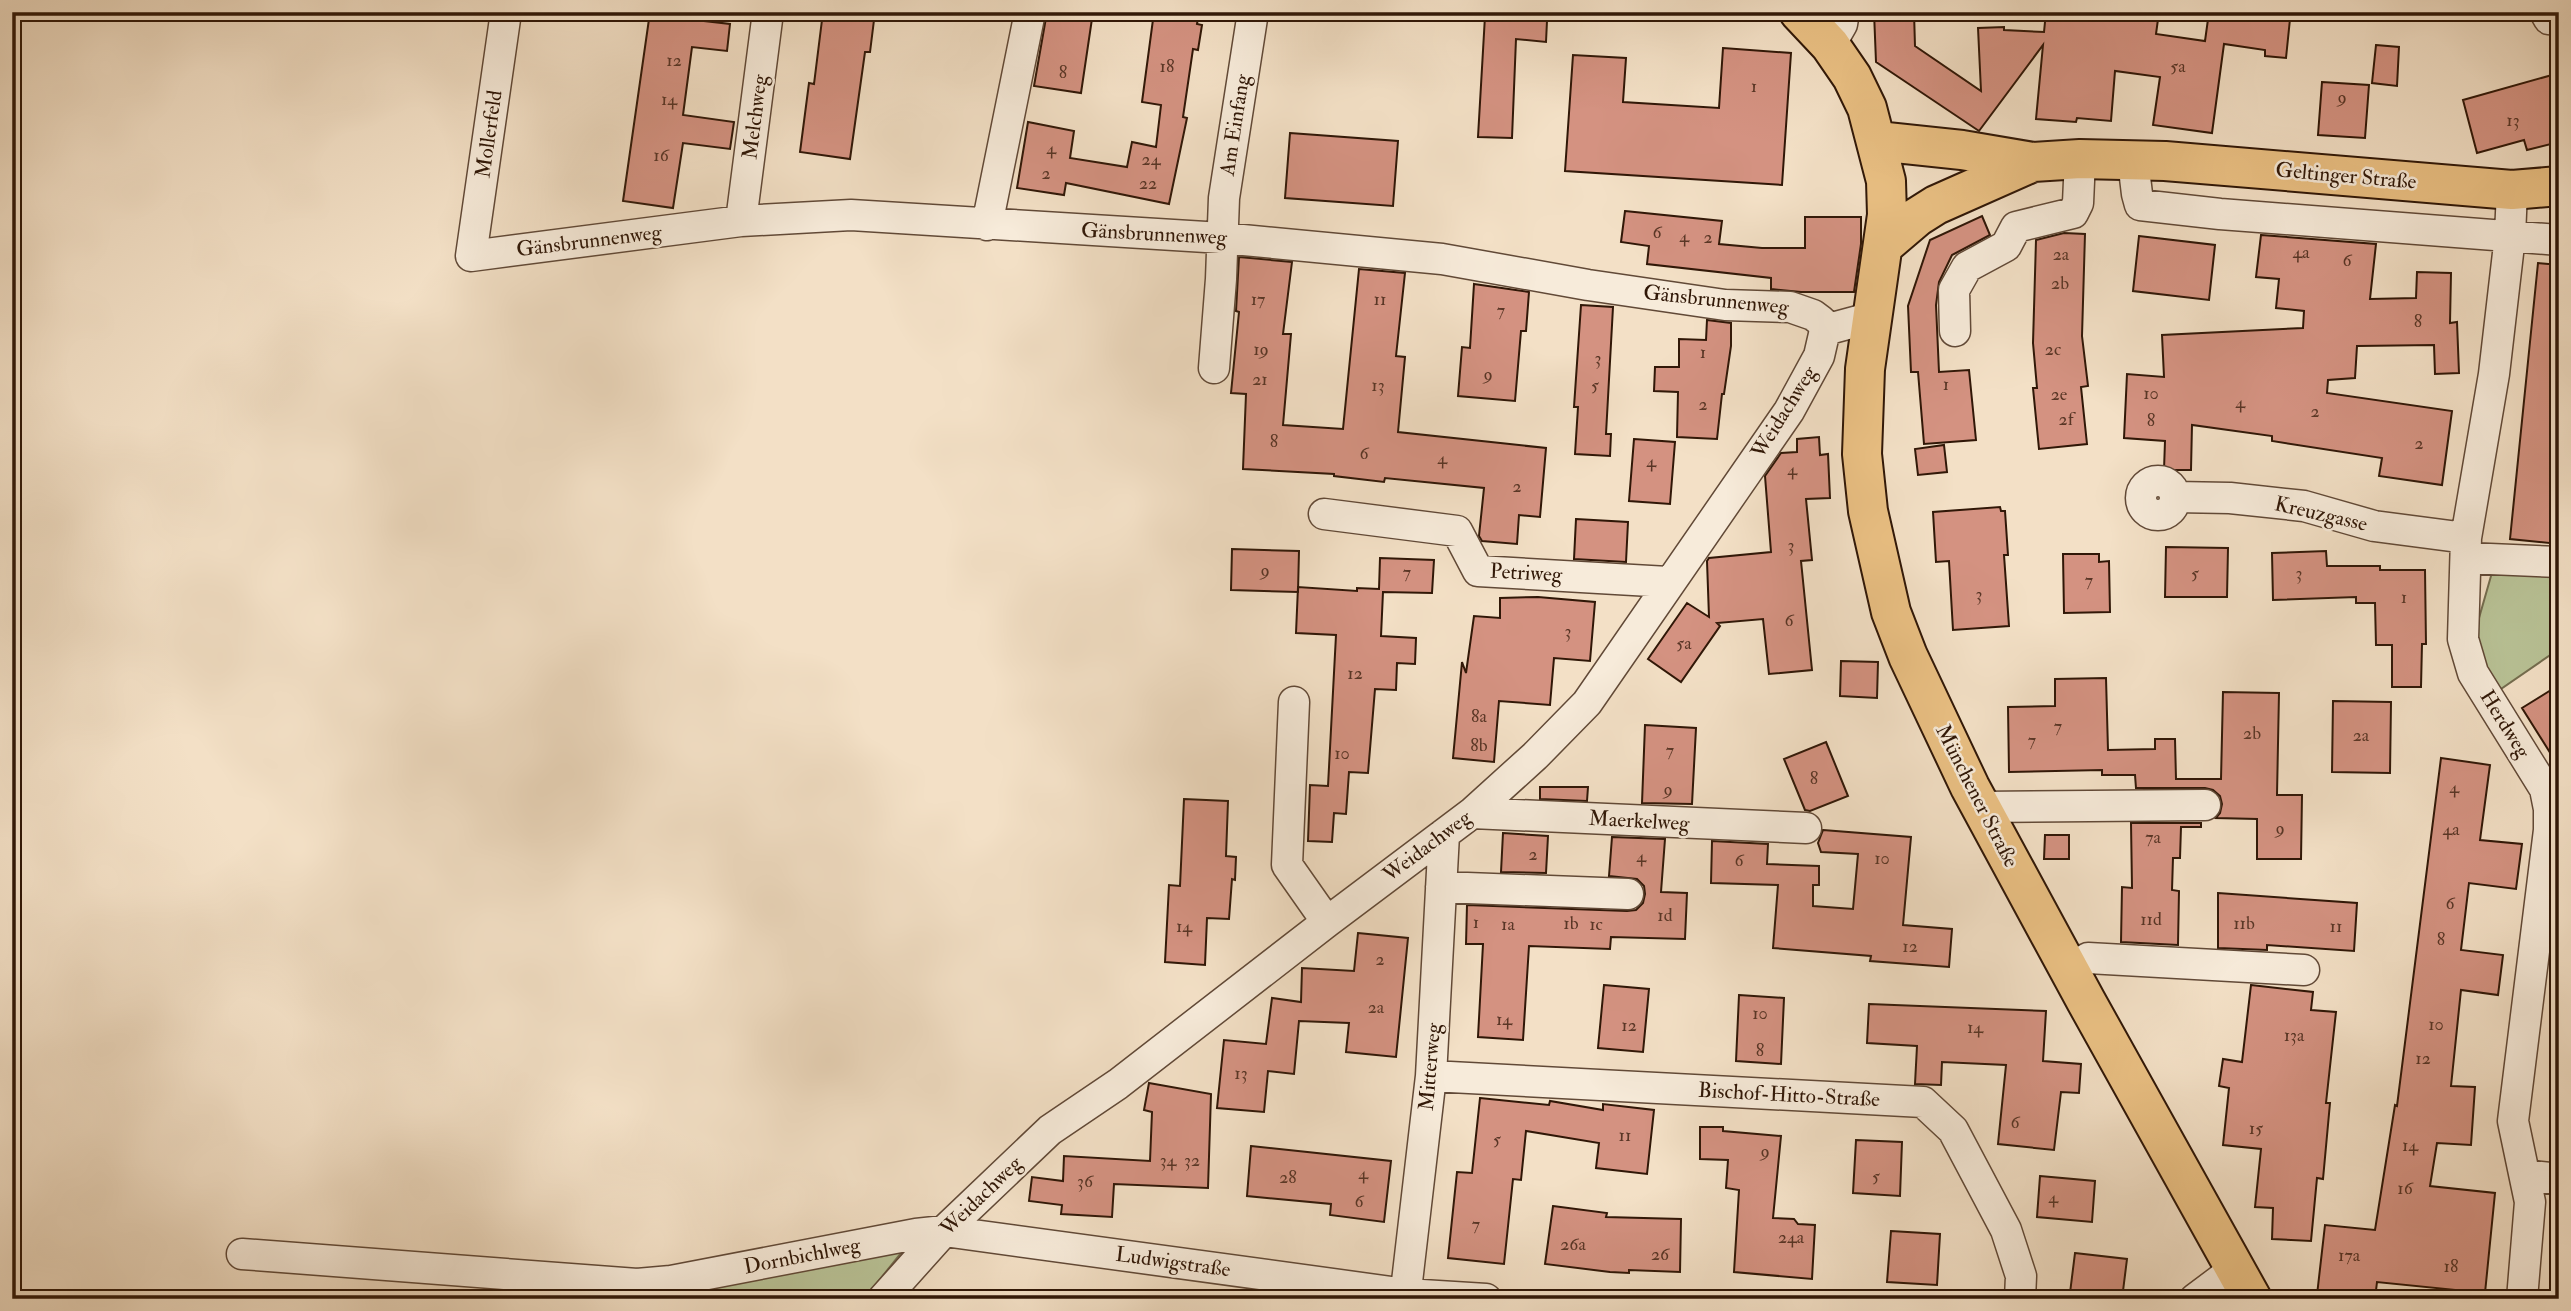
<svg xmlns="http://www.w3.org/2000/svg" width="2571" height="1311" viewBox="0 0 2571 1311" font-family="'IM FELL Double Pica',serif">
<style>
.green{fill:#b9c397;stroke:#746d4f;stroke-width:2}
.building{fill:#d49281;stroke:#301707;stroke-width:2}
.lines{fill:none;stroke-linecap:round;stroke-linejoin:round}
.minor-casing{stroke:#614937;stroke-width:33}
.major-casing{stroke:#301707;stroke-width:42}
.minor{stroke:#f7ebda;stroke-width:30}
.major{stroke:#eac083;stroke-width:38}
.labels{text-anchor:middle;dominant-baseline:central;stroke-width:5;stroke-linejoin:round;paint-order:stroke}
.number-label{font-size:18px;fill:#593626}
.street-label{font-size:21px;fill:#301707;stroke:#f7ebda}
</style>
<rect width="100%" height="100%" fill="#f3e0c6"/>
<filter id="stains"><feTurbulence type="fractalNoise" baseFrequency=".00286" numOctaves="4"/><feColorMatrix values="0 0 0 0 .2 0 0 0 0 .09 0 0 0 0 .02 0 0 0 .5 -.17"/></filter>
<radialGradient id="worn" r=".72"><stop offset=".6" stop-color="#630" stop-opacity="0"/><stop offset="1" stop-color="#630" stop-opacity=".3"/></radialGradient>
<path class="green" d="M2495 562 2559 567V649L2498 691 2473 639Z
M910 1242 864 1299H652V1294Z"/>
<path class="building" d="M650 12H697L696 20 730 24 727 51 692 47 683 115 734 122 730 149 683 143 673 208 623 201Z
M823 12H875L870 52H865L850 159 800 152 809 83 814 84Z
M1047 12H1093L1081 93 1034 86Z
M1154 12H1199L1197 24 1202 25 1198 50 1193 49 1183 117 1187 118 1169 204 1066 183 1064 195 1017 188 1028 122 1074 131 1070 158 1127 167 1132 142 1156 147 1161 105 1142 102Z
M1874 12H1914L1915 46 1981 91 1978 28 2004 27V30L2044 32 2046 12H2159L2156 34 2205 41 2209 12H2245V14L2290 19 2286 58 2265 56V50L2224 44 2212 133 2153 125 2160 77 2115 71 2111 121 2077 118 2076 122 2036 119 2043 45 1979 131 1876 62Z
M1485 16 1547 21 1546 42 1516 39 1512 138 1478 137Z
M2376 45 2399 47 2397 86 2372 83Z
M1723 48 1791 53 1782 185 1565 171 1573 55 1626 58 1623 102 1719 108Z
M2559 73V142L2527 150 2524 140 2477 153 2463 100Z
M2322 82 2369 85 2365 138 2318 135Z
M1290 133 1398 141 1393 206 1285 198Z
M1625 211 1722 221 1719 244 1762 248H1805V217H1861V244L1854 292H1801L1771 289V278L1647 264 1649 246 1621 242Z
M1982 216 1990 235 1952 255 1939 282 1936 305 1939 372 1969 370 1976 440 1924 444 1918 372H1911L1908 306 1930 240Z
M2064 233 2085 234 2082 336 2088 386 2081 387 2087 444 2039 449 2033 388H2037L2033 343 2036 240Z
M2261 235 2376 244 2370 299 2416 298 2417 272 2451 273 2450 323 2457 322 2459 373 2435 374 2434 345 2357 346 2355 378 2328 380 2327 393 2452 411 2442 485 2379 476 2382 458 2272 441V436L2192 425 2191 470H2164L2165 441 2124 438 2127 374 2164 377 2162 335 2303 328 2304 311 2276 308 2279 279 2256 277Z
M2139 236 2215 245 2209 300 2133 291Z
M1239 257 1292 262 1283 334H1291L1283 425 1343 429 1359 269 1405 273 1396 356 1405 357 1398 432 1546 448 1540 517 1519 515 1517 544 1482 541 1479 536 1484 488 1385 478 1384 482 1334 476V474L1243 469 1246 394 1231 393 1239 312 1236 311Z
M2538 263 2559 265V544L2510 539Z
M1474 284 1529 292 1526 331H1521L1515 401 1458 396 1462 347 1470 348Z
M1581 305 1613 307 1606 434H1611L1610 456 1575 454 1578 407H1574Z
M1707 320 1731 323V346L1724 394H1722L1717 439 1677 437 1678 392 1654 391 1655 367H1679V339L1706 340Z
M1819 437 1820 455 1828 454 1830 498 1806 499 1812 560 1801 561 1812 670 1769 674 1763 619 1717 623 1720 626 1681 682 1648 659 1687 603 1709 617 1707 561 1709 558 1771 552 1765 476 1781 453 1797 452V439Z
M1634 439 1675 442 1670 504 1629 501Z
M1944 445 1947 472 1918 475 1915 449Z
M2000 507 2001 511H2005L2008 555H2004L2009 626 1953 630 1949 561 1936 562 1933 512Z
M1576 519 1628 522 1626 562 1574 559Z
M2166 547 2228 548 2227 597H2165Z
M1232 549 1299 551 1298 592 1231 590Z
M2326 551 2327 566H2380V570H2425L2426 644H2422L2421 687H2392V645H2376L2375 603H2356V597L2273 600 2272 553Z
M2063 554H2099V562L2109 561 2110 612 2064 613Z
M1380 558 1434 560 1432 593 1383 592 1381 636 1416 638 1415 664 1397 663 1396 690 1375 689 1368 773 1349 772 1346 814 1334 813 1332 842 1308 841 1310 785 1328 786 1336 635 1296 633 1298 587 1357 591V588L1379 589Z
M1538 597 1595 602 1590 661 1554 658 1550 705 1499 701 1494 762 1453 758 1462 662 1466 673 1474 616 1500 618V598Z
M1841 661 1878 662 1877 698 1840 696Z
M2106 678 2108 750 2155 749V739H2175L2176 779H2221L2223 692 2279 693 2277 795H2302L2301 859H2257V819L2216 818 2220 813 2222 804 2220 796 2213 790 2205 788H2136L2135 775H2102V770L2009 772 2008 707 2055 706V679Z
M2559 685V767L2522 708Z
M2333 701 2391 702 2390 773 2332 772Z
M1645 725 1696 728 1692 804 1642 803Z
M1826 742 1848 796 1810 811 1805 810 1784 759Z
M2441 758 2490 765 2480 840 2522 844 2516 889 2469 883 2461 950 2503 955 2498 995 2461 990 2451 1086 2475 1087 2471 1145 2437 1143 2430 1186 2495 1193 2485 1293 2377 1282 2375 1299 2317 1295 2325 1225 2375 1230 2395 1105 2397 1106Z
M1540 787H1588L1587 801 1540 799Z
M1184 799 1228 801 1226 856 1236 857 1235 880 1232 879 1229 919 1207 918 1205 965 1165 962 1169 885 1180 886Z
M2131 823H2201V827H2181L2180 858H2173L2172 890 2179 891 2178 945 2121 942 2122 887 2132 888Z
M1823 830 1911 837 1903 925 1952 929 1949 967 1870 961 1871 956 1773 948 1778 885 1711 883 1712 841 1768 844 1767 864 1819 866V885H1813V906L1853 909 1858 854 1821 852 1818 843Z
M1503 833 1548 836 1546 873 1501 872Z
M2045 835H2069V859H2044Z
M1612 837 1665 839 1661 892 1687 893 1685 939 1611 937 1610 949 1529 946 1523 1040 1478 1037 1483 944H1466L1467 905 1627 911 1636 910 1643 903 1645 894 1644 886 1637 879 1609 876Z
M2218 893 2357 903 2354 951 2267 945V950L2218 948Z
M1358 933 1408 938 1396 1057 1346 1052 1349 1023 1299 1021 1294 1074 1268 1071 1264 1112 1217 1108 1224 1040 1266 1044 1272 998 1301 1002 1302 968 1354 971Z
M1604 985 1649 989 1643 1052 1598 1048Z
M2251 985 2313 992 2311 1010 2336 1012 2326 1103H2330L2323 1179 2317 1178 2311 1241 2272 1239 2273 1208 2255 1207 2261 1149 2223 1145 2229 1088 2219 1086 2223 1059 2242 1062Z
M1739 995 1784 998 1781 1064 1736 1061Z
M1869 1004 2046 1011 2043 1061 2081 1064 2079 1093 2061 1092 2054 1150 1998 1144 2006 1065 1942 1062 1941 1085 1915 1084 1917 1046 1867 1043Z
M1149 1083 1211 1094 1208 1188 1114 1184 1112 1217 1061 1214 1062 1205 1029 1201 1032 1177 1063 1181 1064 1156 1150 1161 1152 1112 1144 1110Z
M1480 1098 1549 1105 1550 1101 1603 1110V1104L1654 1110 1647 1174 1596 1168 1599 1143 1526 1131 1521 1180 1513 1179 1504 1264 1448 1258 1457 1172 1472 1173Z
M1700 1127H1723V1131L1781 1136 1773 1218 1794 1219 1798 1224 1815 1225 1812 1279 1734 1272 1739 1190 1726 1188 1728 1160 1700 1159Z
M1856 1140 1902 1142 1900 1196 1853 1193Z
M1251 1146 1391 1161 1384 1222 1330 1215 1331 1204 1247 1196Z
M2040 1176 2095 1181 2092 1222 2037 1217Z
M1553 1206 1607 1213 1606 1217 1681 1219 1680 1272 1629 1270V1273L1610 1272 1545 1264Z
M1891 1231 1940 1234 1937 1285 1887 1282Z
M2075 1253 2127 1259 2122 1299 2070 1293Z"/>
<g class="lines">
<g class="minor-casing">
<path id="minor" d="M506 12 471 256 741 221 851 215 1222 238 1442 259 1588 285 1725 305 1790 307 1813 315 1821 321 1825 330
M2545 12 2549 19 2559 20
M1830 45 1842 24 1844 12
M2133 161 2137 194 2140 205 2220 214 2559 240
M2512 190 2510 236 2494 374 2466 538 2463 639 2473 673 2545 789 2549 809V830L2513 1121 2530 1202 2522 1299
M741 221 768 12
M987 225 1030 12
M1825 330 1873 317
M1955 331 1954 290 1967 267 2006 246 2016 227 2073 213 2078 203 2080 159
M1214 368 1221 279 1224 198 1253 12
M2141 498a17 17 0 1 1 34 0a17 17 0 1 1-34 0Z
M2175 497 2230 498 2304 506 2374 526 2466 538
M1324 514 1457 531 1478 571 1668 582
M2467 558 2559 562
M1294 702 1287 865 1327 922
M1981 807 2205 805
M1472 813 1806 828
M1441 887 1628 894
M2068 970 2088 958 2304 970
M1431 1076 1923 1102 1953 1130 2006 1230 2021 1276 2020 1299
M2525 1175 2559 1179
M242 1254 637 1284 671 1281 916 1234 944 1231 1406 1294 1486 1299
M883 1299 944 1231 1050 1130 1118 1084 1327 922 1472 813 1535 756 1587 703 1789 411 1819 356 1825 330
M1405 1299 1431 1076 1444 834
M2195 1299 2235 1269"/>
</g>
<g class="major-casing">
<path id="major" d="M1799 12 1830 45 1852 77 1867 108 1886 181 1887 215 1865 369 1862 454 1868 511 1891 612 1908 656 1970 787 2086 1001 2252 1299
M1877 141 1962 150 2033 162 2080 159 2165 161 2512 190 2559 186
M1883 246 1917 217 1936 205 2033 162"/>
</g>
<use href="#minor" class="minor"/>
<use href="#major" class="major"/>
</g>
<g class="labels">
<g class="number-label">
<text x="674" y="60">12</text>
<text x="1167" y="66">18</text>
<text x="2178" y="66">5a</text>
<text x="1063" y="72">8</text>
<text x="1754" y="86">1</text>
<text x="2342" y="97">9</text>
<text x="669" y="99">14</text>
<text x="2513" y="120">13</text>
<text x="1051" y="148">4</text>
<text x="661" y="155">16</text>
<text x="1151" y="159">24</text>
<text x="1046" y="173">2</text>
<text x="1148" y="183">22</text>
<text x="1657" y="232">6</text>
<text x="1684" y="236">4</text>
<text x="1708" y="237">2</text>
<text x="2301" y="252">4a</text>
<text x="2061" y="254">2a</text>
<text x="2347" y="260">6</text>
<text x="2060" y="283">2b</text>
<text x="1258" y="299">17</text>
<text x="1380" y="299">11</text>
<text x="1501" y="310">7</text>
<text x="2418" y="321">8</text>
<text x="1261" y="349">19</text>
<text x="2053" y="349">2c</text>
<text x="1703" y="352">1</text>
<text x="1598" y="358">3</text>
<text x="1488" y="374">9</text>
<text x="1260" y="379">21</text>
<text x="1946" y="384">1</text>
<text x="1378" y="385">13</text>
<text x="1595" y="385">5</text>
<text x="2151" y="393">10</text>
<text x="2059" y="394">2e</text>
<text x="2240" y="402">4</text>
<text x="1703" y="404">2</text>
<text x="2315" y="411">2</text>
<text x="2066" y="419">2f</text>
<text x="2151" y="420">8</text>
<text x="1274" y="441">8</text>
<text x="2419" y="443">2</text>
<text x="1364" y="453">6</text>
<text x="1442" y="458">4</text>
<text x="1651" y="461">4</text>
<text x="1792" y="469">4</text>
<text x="1517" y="486">2</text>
<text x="1791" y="545">3</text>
<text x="1265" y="570">9</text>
<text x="1407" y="572">7</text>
<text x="2195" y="573">5</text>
<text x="2299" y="573">3</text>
<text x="2089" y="580">7</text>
<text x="1979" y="594">3</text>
<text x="2404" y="597">1</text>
<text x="1789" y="620">6</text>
<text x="1568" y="631">3</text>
<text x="1684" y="643">5a</text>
<text x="1355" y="673">12</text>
<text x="1479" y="716">8a</text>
<text x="2058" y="726">7</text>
<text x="2252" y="733">2b</text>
<text x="2361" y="735">2a</text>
<text x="2032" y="740">7</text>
<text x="1479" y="745">8b</text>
<text x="1670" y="750">7</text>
<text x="1342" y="753">10</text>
<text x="1814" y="778">8</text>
<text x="2454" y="787">4</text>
<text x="1668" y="789">9</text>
<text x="2280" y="828">9</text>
<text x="2451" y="829">4a</text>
<text x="2153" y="837">7a</text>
<text x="1533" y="854">2</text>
<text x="1641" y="856">4</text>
<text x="1882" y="858">10</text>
<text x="1739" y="860">6</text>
<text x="2450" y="903">6</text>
<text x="1665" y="915">1d</text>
<text x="2151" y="919">11d</text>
<text x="1476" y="922">1</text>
<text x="1571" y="923">1b</text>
<text x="2244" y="923">11b</text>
<text x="1508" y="924">1a</text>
<text x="1596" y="924">1c</text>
<text x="1184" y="926">14</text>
<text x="2336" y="926">11</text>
<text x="2441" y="939">8</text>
<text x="1910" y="946">12</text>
<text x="1380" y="959">2</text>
<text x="1376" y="1007">2a</text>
<text x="1760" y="1013">10</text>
<text x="1504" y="1019">14</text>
<text x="2436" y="1024">10</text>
<text x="1629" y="1025">12</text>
<text x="1975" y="1027">14</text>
<text x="2294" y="1035">13a</text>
<text x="1760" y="1050">8</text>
<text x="2423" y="1058">12</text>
<text x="1241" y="1073">13</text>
<text x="2015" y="1122">6</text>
<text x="2256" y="1128">15</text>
<text x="1625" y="1135">11</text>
<text x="1497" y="1139">5</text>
<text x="2410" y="1145">14</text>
<text x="1765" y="1151">9</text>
<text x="1168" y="1160">34</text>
<text x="1192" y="1160">32</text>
<text x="1363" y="1173">4</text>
<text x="1876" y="1176">5</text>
<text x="1288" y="1177">28</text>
<text x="1085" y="1181">36</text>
<text x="2405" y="1188">16</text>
<text x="2053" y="1197">4</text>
<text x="1359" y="1201">6</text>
<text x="1476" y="1224">7</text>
<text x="1791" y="1237">24a</text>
<text x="1573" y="1244">26a</text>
<text x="1660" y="1254">26</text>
<text x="2349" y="1255">17a</text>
<text x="2451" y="1266">18</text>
</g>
<g class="street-label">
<text transform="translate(755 117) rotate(-83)">Melchweg</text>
<text transform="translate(1235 125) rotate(-81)">Am Einfang</text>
<text transform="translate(489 134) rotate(-82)">Mollerfeld</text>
<text transform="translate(2346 176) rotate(5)">Geltinger Straße</text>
<text transform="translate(1154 234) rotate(3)">Gänsbrunnenweg</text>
<text transform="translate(589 241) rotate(-7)">Gänsbrunnenweg</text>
<text transform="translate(1716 300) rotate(6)">Gänsbrunnenweg</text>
<text transform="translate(1784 412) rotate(-58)">Weidachweg</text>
<text transform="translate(2321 514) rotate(13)">Kreuzgasse</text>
<text transform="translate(1526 573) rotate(3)">Petriweg</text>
<text transform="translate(2505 724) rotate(58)">Herdweg</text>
<text transform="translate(1977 796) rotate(63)">Münchener Straße</text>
<text transform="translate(1639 821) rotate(3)">Maerkelweg</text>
<text transform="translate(1427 846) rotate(-37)">Weidachweg</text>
<text transform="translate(1430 1067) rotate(-85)">Mitterweg</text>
<text transform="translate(1789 1095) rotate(3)">Bischof-Hitto-Straße</text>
<text transform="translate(981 1196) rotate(-44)">Weidachweg</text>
<text transform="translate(802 1256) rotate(-11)">Dornbichlweg</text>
<text transform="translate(1173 1262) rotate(8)">Ludwigstraße</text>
</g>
</g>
<rect width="2571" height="1311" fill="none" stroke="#f3e0c6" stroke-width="42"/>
<rect x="14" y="14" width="2543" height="1283" fill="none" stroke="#301707" stroke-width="3.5"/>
<rect x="21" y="21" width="2529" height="1269" fill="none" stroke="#301707" stroke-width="2"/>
<rect width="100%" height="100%" filter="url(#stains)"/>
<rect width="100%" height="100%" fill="url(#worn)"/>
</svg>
